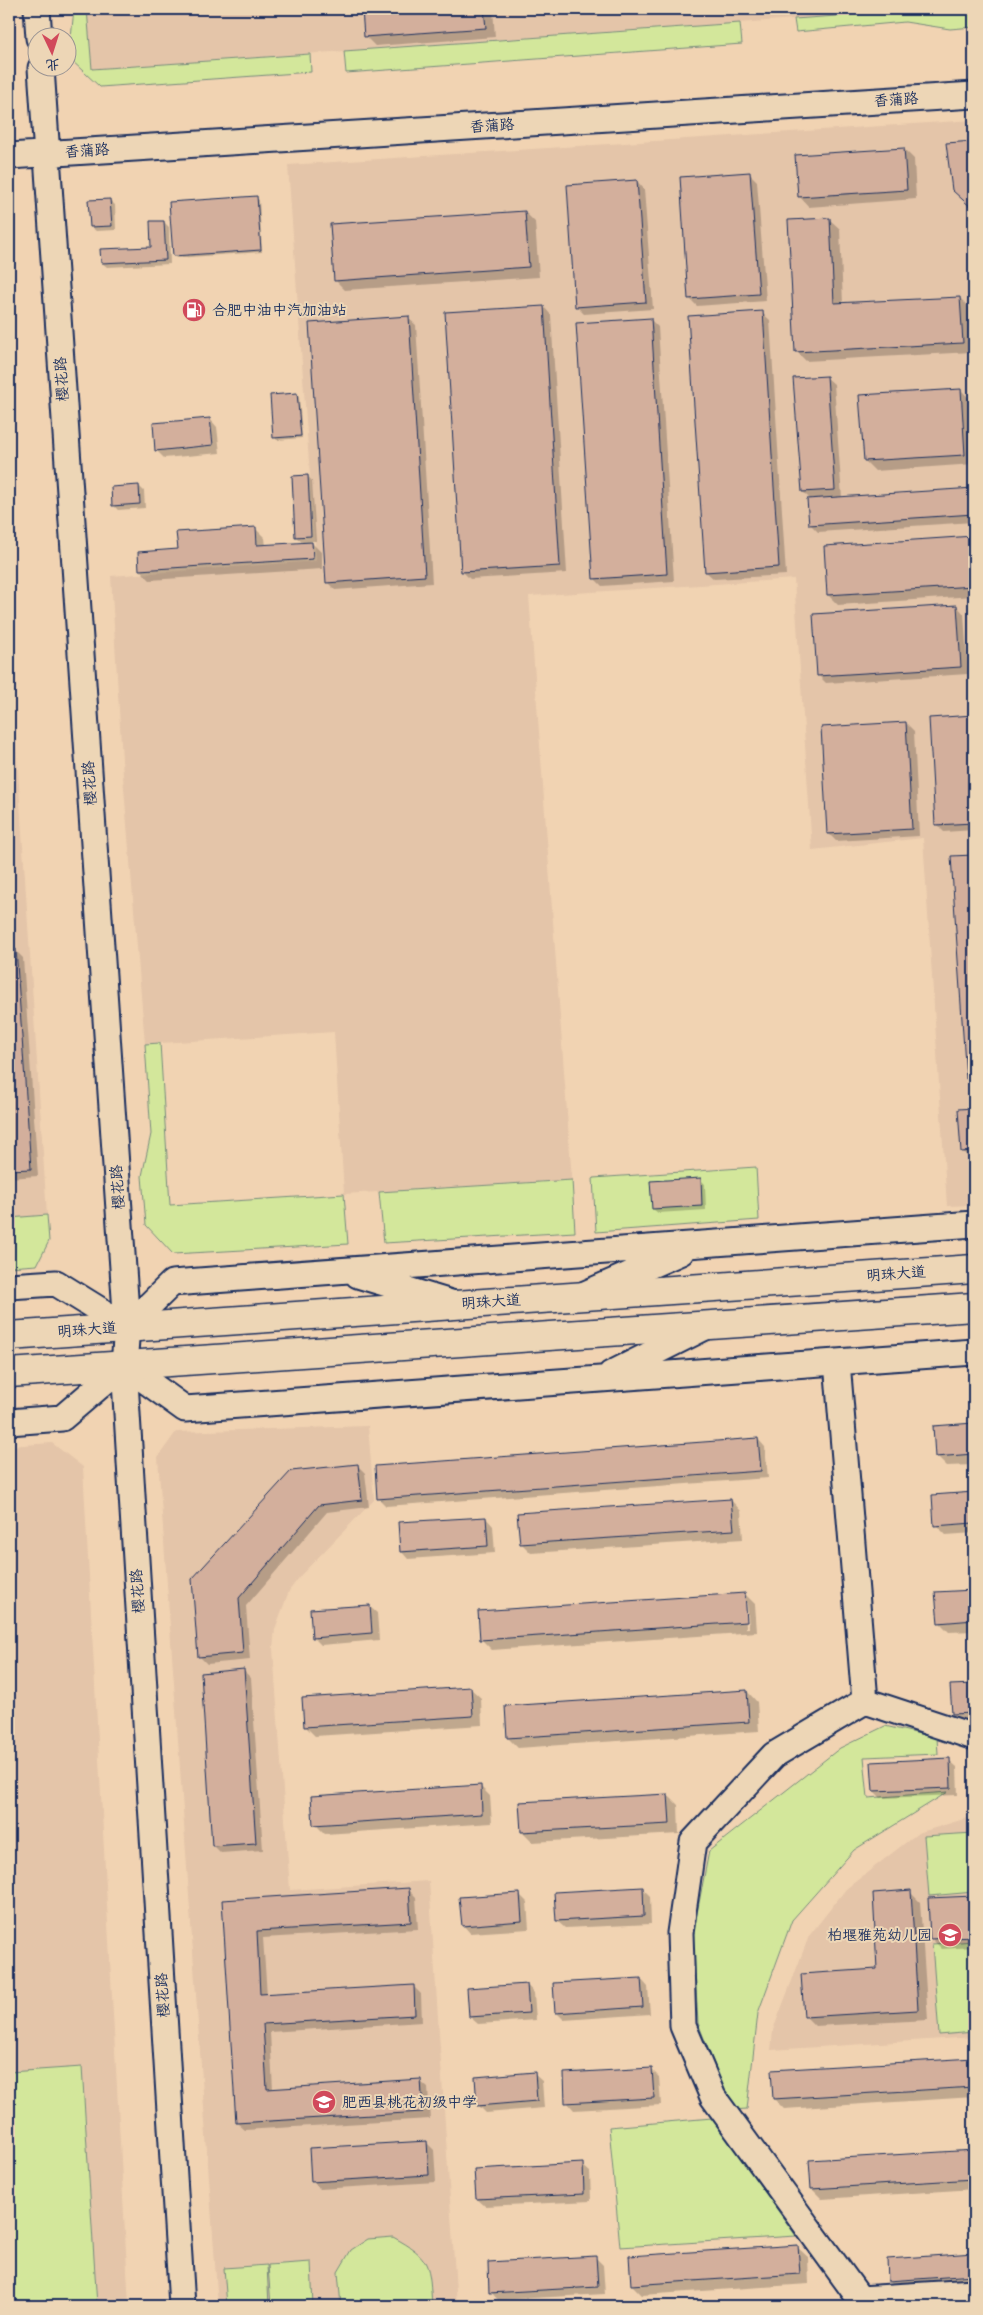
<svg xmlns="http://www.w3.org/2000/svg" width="983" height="2315" viewBox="0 0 983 2315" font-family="Pangolin,'LXGW WenKai TC',sans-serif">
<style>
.built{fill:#e4c5a9}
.green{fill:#d3e79b;stroke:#778b7c}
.shadow{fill:#0003;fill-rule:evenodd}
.building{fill:#d3af9c;stroke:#1b2f5e}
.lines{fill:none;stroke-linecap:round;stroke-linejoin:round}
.minor-casing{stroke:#1b2f5e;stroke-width:29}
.major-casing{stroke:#1b2f5e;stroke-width:31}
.minor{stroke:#edd6b6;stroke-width:25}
.major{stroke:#edd6b6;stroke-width:28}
.labels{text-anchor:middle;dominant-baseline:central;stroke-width:4;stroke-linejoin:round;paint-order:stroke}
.street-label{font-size:15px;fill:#1b2f5e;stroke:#edd6b6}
.poi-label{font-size:15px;fill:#1b2f5e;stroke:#edd6b6;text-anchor:start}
</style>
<rect width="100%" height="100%" fill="#f1d3b2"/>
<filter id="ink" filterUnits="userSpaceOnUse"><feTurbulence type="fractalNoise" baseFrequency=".02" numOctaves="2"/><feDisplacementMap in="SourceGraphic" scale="10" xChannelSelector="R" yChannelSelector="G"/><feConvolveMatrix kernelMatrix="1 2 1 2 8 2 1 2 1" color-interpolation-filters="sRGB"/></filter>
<g filter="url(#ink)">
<path class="built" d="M87 9H936L92 69Z
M974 120V1205L947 1206 923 838 812 850 794 579 529 596 572 1180 344 1194 334 1032 145 1044 123 776 111 576 316 561 288 165Z
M9 634 47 1215 9 1218Z
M368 1426 374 1500 301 1575 289 1591 275 1629 273 1649 290 1890 429 1881 457 2306H218L158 1457 176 1432Z
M52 1443 83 1467 129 2306H9V1446Z
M974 1816V2037L771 2050 773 2030 809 1936 846 1889 918 1833Z"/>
<path class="green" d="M74 9H87L92 69 310 54 311 72 100 87 69 58Z
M936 9H974V27L950 29 905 22 796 32 794 19Z
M740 23 742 44 346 73 344 51Z
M160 1043 170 1205 344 1194 348 1244 173 1254 146 1225 142 1176 151 1134 145 1044Z
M756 1167 759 1220 596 1232 593 1178Z
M572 1180 575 1232 384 1243 379 1192Z
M47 1215 49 1241 37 1265 9 1267V1218Z
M885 1726 937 1738 938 1754 864 1757 868 1798 948 1792 854 1850 792 1920 758 2013 747 2109 732 2110 698 2023 693 1934 709 1851 840 1748Z
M974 1833V1892L929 1896 924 1836Z
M974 1941V2032L939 2035 932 1944Z
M82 2067 97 2306H9V2072Z
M712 2118 796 2236 620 2247 609 2127Z
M393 2237C432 2258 429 2265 432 2306H341L338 2272 351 2250 368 2239Z
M311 2262 313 2306H271L268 2265Z
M267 2265 269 2306H227L224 2268Z"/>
<path class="shadow" d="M363 9H493L495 37 375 46 365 36Z
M974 142V210L963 200 948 144Z
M904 149 914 159 916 199 809 207 799 196Z
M750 174 757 181 766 301 697 306 689 298Z
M637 181 644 189 653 309 584 314 576 306Z
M256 198 259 200 262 252 176 258 174 255Z
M110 200 115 205 116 230 96 231 91 227Z
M525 212 535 222 539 277 345 290 335 280Z
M829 219 840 229 843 304 960 298 970 308 972 352 806 361 796 351Z
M164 222 169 227 170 264 107 267 102 263 152 248Z
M544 307 551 315 567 573 470 579 463 572Z
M762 313 770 320 786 575 714 579 706 572Z
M408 318 416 325 432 583 335 590 327 582Z
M650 319 658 327 674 581 602 586 594 578Z
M826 377 834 384 842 498 974 490V522L818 532 810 524 811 500 803 492Z
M961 390 971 400 974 464 875 471 865 461Z
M297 394 299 396 302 438 277 440 275 438Z
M210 419 217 427 220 453 164 458 156 450Z
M308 476 312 481 316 541H310L322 553V569L150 580 140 570 179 551 255 528 265 538 266 546 303 543 296 537Z
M139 486 144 491 145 508 118 510 113 505Z
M974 537V596L838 605 828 595 825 547Z
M957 606 964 614 968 674 826 683 818 675Z
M974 717V830L944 832 936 824 930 719Z
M906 723 914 731 919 836 836 841 828 833Z
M9 793 13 859H9Z
M974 856V1085L968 1078 952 858Z
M9 950H15L23 958 38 1176 9 1178Z
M974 1109V1162H973L963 1152 959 1111Z
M700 1179 705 1184 706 1210 658 1213 653 1209Z
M974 1425V1465L947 1466 937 1456 935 1427Z
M758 1439 765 1447 768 1478 386 1506 378 1498Z
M357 1465 365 1473 369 1507 327 1512 246 1606 250 1660 207 1664 199 1656 193 1579Z
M974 1493V1533L946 1535 936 1525 934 1496Z
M731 1500 741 1511 743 1539 531 1553 521 1543Z
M486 1518 493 1526 495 1553 408 1559 401 1551Z
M974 1591V1631L949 1632 939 1622 937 1593Z
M745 1594 755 1604 757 1632 492 1650 482 1640ZM745 1603H747L749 1628H746Z
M369 1606 377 1613 379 1640 321 1645 313 1637Z
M244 1671 251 1678 263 1850 221 1853 213 1845Z
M974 1685V1721H961L953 1714 952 1686Z
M470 1688 481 1698 482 1725 315 1736 305 1726Z
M747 1691 757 1702 759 1731 518 1748 508 1738Z
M949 1760 957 1767 958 1795 881 1798 874 1791Z
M480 1786 490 1796 492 1823 325 1834 315 1824Z
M668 1795 678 1805 679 1834 532 1842 522 1832Z
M642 1888 650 1896 651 1924 565 1928 557 1921Z
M408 1889 416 1897 418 1929 263 1938 267 1995 413 1986 421 1994 422 2022 270 2032 273 2090 420 2081 428 2088 430 2119 245 2130 237 2123 224 1901Z
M910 1892 920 1902 928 2020 815 2026 805 2016 878 1970Z
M519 1894 527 1902 529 1929 470 1933 463 1925Z
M974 1897V1947L942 1949 932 1939 929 1900Z
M641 1979 648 1987 650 2014 564 2020 556 2012Z
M527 1985 534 1993 536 2020 478 2024 470 2017Z
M974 2059V2097L784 2109 774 2099 772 2072Z
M651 2069 659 2077 661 2105 574 2110 567 2102Z
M534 2074 542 2081 544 2108 486 2113 478 2105Z
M426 2142 434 2150 436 2182 320 2189 312 2181Z
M974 2151V2189L822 2199 812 2189 810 2162Z
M582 2165 590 2172 591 2201 485 2206 477 2199Z
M797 2247 808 2257 809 2284 642 2295 632 2285Z
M974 2255V2283L897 2288 889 2280 888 2260Z
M596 2258 603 2265 605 2294 498 2300 491 2292Z"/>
<path class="building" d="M362 9H484L486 28 364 37Z
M974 141V210L952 190 946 143Z
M904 148 907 190 798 197 795 155Z
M750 172 759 294 688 299 680 177Z
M637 180 646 302 575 307 567 185Z
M257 196 261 250 173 256 169 202Z
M110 199 112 226 90 227 88 200Z
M525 211 529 267 334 281 330 224Z
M830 218 834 303 960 297 963 343 795 352 788 220Z
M150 221H164L166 260 101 263 100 249 151 247Z
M544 306 560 566 461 572 445 312Z
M763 311 779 567 705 572 688 316Z
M409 316 425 576 326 583 309 323Z
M651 318 667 574 593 579 576 323Z
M827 376 835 490 802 492 793 378Z
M961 389 965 455 864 461 859 395Z
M297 393 301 436 273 438 270 395Z
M210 418 213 445 155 451 153 423Z
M308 475 311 536 295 537 292 476Z
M139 485 140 504 112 506 111 487Z
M974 488V514L809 525 807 499Z
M256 527 257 545 312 542 313 559 139 570 138 552 178 549 176 532Z
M974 536V586L827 595 824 546Z
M957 605 961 667 817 676 813 614Z
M974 715V823L935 825 929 718Z
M906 722 912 829 827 834 821 727Z
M974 855V1078L966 1079 951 856Z
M9 949H16L31 1169 9 1170Z
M974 1108V1151L961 1152 958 1109Z
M701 1178 702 1206 652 1209 650 1181Z
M974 1423V1454L935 1457 933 1426Z
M758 1438 761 1471 377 1499 375 1466Z
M358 1464 362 1500 319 1505 239 1598 243 1653 198 1657 192 1579 291 1471Z
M974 1492V1523L934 1526 932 1495Z
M731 1499 734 1530 520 1544 517 1513Z
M486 1517 488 1546 400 1552 398 1522Z
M974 1590V1620L938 1623 935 1592Z
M745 1593 747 1622 480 1640 478 1611Z
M370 1605 372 1633 312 1638 310 1609Z
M244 1669 256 1843 212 1846 201 1673Z
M974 1684V1713L952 1714 950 1685Z
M471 1687 473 1716 304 1727 302 1698Z
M747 1690 749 1722 507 1738 505 1706Z
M950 1758 951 1788 873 1791 871 1762Z
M481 1785 482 1814 313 1825 311 1796Z
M668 1794 670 1824 521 1832 519 1802Z
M643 1887 644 1916 556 1921 554 1892Z
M409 1888 411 1922 257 1931 260 1994 414 1985 415 2015 263 2024 267 2089 421 2079 423 2112 236 2123 222 1900Z
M911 1890 918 2010 804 2017 801 1974 877 1969 873 1893Z
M520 1893 522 1921 462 1926 459 1897Z
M974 1896V1937L930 1939 928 1898Z
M641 1978 643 2007 555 2013 553 1983Z
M527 1984 529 2013 469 2017 467 1988Z
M974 2058V2087L773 2099 771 2070Z
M652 2068 654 2098 565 2103 564 2073Z
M535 2072 537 2101 477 2106 475 2077Z
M427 2141 429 2175 311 2182 309 2148Z
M974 2150V2179L811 2189 809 2160Z
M583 2163 584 2194 476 2199 474 2169Z
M798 2245 800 2274 631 2285 629 2256Z
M974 2253V2275L888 2281 887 2259Z
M596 2256 598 2287 489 2293 488 2262Z"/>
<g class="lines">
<g class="minor-casing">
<path id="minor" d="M37 9 39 38
M41 68 127 1327 124 1365 182 2306
M9 156 974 95
M358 1275 454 1304
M9 1286 56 1283 127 1327 172 1283 974 1224
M585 1294 681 1252
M837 1362 865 1701 774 1755 693 1842 680 1933 683 2026 713 2097 860 2299 974 2292
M611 1374 705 1327
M9 1422 62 1418 124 1365 185 1409 974 1352
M865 1701 974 1737"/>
</g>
<g class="major-casing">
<path id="major" d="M9 1336 974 1269
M9 1373 974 1307"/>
</g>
<use href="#minor" class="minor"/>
<use href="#major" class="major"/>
</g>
</g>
<defs>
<g id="fuel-disc" transform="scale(1.25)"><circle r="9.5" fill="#d1495b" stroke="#edd6b6"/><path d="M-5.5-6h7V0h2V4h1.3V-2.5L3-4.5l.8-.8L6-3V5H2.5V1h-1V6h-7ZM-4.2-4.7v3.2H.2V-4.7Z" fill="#fff"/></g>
<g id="school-disc" transform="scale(1.25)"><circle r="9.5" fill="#d1495b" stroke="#edd6b6"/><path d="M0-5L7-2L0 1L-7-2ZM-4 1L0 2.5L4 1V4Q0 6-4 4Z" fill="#fff"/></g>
</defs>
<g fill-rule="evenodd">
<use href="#fuel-disc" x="194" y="310"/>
<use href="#school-disc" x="950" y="1935"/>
<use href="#school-disc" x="324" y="2102"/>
</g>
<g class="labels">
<g class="street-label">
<text transform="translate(896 100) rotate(-4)">香蒲路</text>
<text transform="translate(492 126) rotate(-4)">香蒲路</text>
<text transform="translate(87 151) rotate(-4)">香蒲路</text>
<text transform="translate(62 379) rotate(-94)">樱花路</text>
<text transform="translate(90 783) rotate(-94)">樱花路</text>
<text transform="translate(118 1187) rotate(-94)">樱花路</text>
<text transform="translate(896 1274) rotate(-4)">明珠大道</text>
<text transform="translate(491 1302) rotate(-4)">明珠大道</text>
<text transform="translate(87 1330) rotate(-4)">明珠大道</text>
<text transform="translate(138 1591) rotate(-94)">樱花路</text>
<text transform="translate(163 1995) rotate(-94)">樱花路</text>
</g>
<g class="poi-label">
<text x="212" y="310">合肥中油中汽加油站</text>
<text x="932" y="1935" text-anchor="end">柏堰雅苑幼儿园</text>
<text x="342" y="2102">肥西县桃花初级中学</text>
</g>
</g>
<rect width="983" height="2315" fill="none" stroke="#edd6b6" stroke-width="30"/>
<rect x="15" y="15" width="953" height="2285" fill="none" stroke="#1b2f5e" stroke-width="2" filter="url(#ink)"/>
<g transform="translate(52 52) rotate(176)"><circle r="24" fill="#edd6b6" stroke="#999393"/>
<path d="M0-4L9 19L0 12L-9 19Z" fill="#d1495b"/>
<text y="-8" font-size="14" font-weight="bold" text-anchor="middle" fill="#1b2f5e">北</text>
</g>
</svg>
